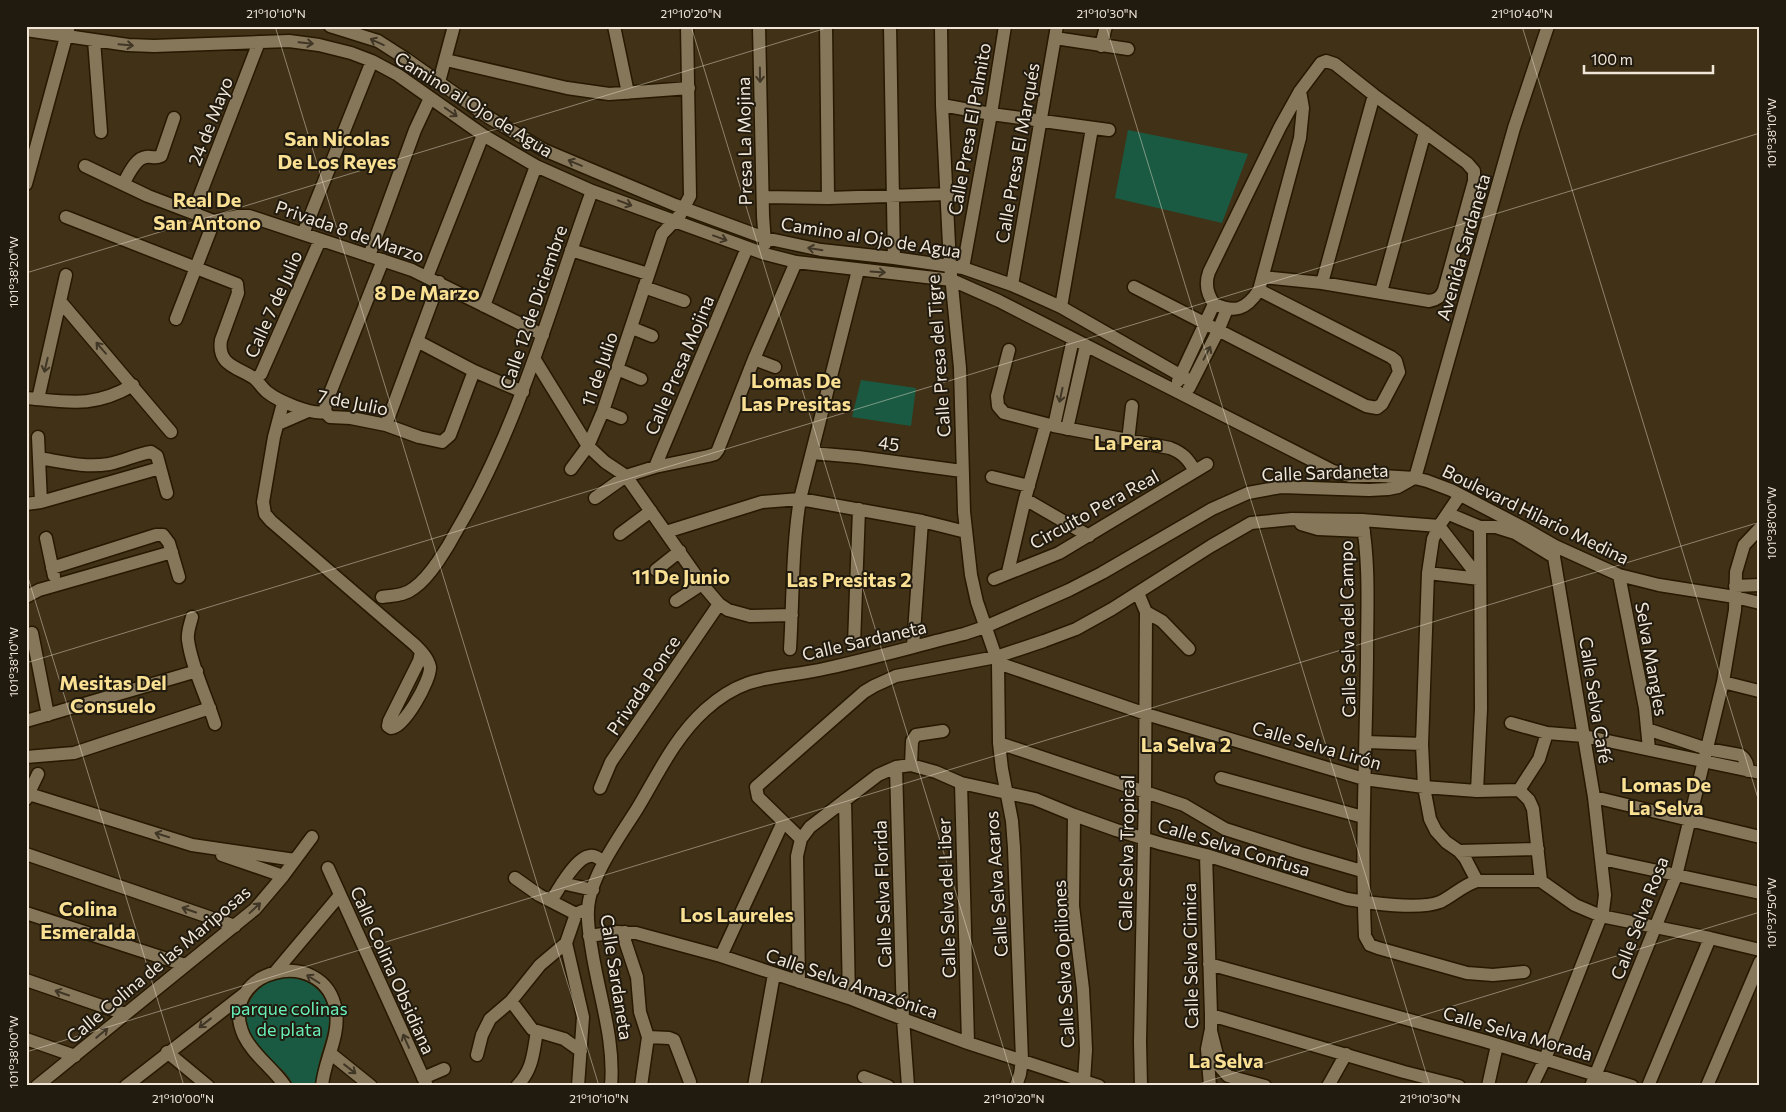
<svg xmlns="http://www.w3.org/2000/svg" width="1786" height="1112" viewBox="0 0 1786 1112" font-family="Commissioner,sans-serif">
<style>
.green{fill:#1b5a42}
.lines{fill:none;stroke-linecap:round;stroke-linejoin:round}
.minor-casing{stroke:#261900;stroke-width:15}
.minor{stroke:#87775a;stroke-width:12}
.oneway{stroke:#403626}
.ticks{fill:none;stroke:#f1e7d8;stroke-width:1;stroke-opacity:0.45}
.labels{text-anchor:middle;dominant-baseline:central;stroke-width:4;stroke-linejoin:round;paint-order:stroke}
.street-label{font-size:18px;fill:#f1e7d8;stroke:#211a0f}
.park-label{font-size:18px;fill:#69f0ba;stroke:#211a0f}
.quarter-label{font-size:20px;font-weight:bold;fill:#fae093;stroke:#211a0f}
.neatline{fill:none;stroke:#f1e7d8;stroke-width:2}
.ticks-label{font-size:12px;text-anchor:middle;fill:#f1e7d8}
</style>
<rect width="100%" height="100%" fill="#403117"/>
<path class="green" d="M1128 130 1248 154 1222 223 1115 198Z
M861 380 916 388 911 426 852 417Z
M279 977C306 976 331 990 329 1022 328 1036 322 1049 319 1063 317 1070 317 1078 316 1086H293C289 1071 274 1065 265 1054 261 1049 248 1031 247 1024 243 1001 259 985 279 977Z"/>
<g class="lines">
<g class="minor-casing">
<path id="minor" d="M330 26 378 41 406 59 488 117 517 134 544 150 594 171 675 205 765 238 821 250 894 258 963 268 1012 285 1061 307 1192 382
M614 26 628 93
M759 26 763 216 765 244
M826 26 828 198
M890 26 894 258
M941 26 942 105 950 265 960 368 964 512 971 575 977 602 998 663 999 743 1002 769 1012 821 1014 848 1022 1060 1020 1074 1016 1086
M26 30 128 45 154 46 289 41 319 45 351 53 372 61 398 75 483 135 536 166 592 191 765 254 796 262 952 280 999 301 1333 471 1350 476H1381L1415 478 1427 481 1451 490 1522 527 1555 546 1619 575 1659 585 1735 597 1760 603
M1055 38 1128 49
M94 40 101 132
M1101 46 1106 26
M446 60 567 88 609 94 689 88
M439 82 454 26
M942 105 991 114 1109 130
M85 166 148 196 214 221 237 216H249L412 270 543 335
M26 184 69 26
M123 184C128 176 135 158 146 157 152 156 155 159 161 156L174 118
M763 197 828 198 948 194
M193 213 259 42
M66 217 237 284 238 293 221 340C217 365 237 367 254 378 259 382 262 388 267 392 278 401 311 415 325 412L330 417 351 418 386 425 419 437 442 442 450 435 474 371
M303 234 372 61
M571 250 648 274
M369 256 415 130 430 98
M963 268 991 114 1005 26
M427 277 483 135
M1263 277 1322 283 1429 301C1437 300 1441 297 1444 290L1474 181V171L1467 163 1374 95 1335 64 1326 61 1321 63 1300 91 1280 127 1209 272C1205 283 1207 294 1214 304 1235 313 1246 310 1259 290L1300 138 1303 108 1300 91
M1322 283 1374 95
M1012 285 1057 26
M644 287 684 301
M1134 287 1366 406 1377 408 1382 404 1399 372 1396 361 1391 357 1259 290
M1381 292 1425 132
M60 301 171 432
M484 306 536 166
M1061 307 1092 128
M176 319 214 221
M632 328 652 336
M417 341 474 371 523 392
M1009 350 997 396 998 406 1004 413 1054 426 1170 448C1183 453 1188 459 1195 471
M754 359 775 367
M535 360 588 446 605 462 626 476 702 584 719 604 728 610 750 616 792 615
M617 369 641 379
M255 379 261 374 320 240
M1178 381 1214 304
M1189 388 1218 331 1227 309
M26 398C69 402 94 408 133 385
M38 399 66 275
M283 403 274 437 263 502 265 514 271 521 415 645C421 651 428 658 430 667 431 680 404 728 391 728L388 726 389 721 419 661 421 652
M603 411 621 418
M325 412 326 403 383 260
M278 424 308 411
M386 425 439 282
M1054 426 1073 339
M1067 429 1086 345
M38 437 41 502
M1128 441 1132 406
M812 453 858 457 962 471
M39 458C63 462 85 468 109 464 124 461 137 454 151 452L157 456 167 493
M655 467 747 248
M571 469 588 446 603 411 662 234 680 215 690 196 687 26
M992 477 1029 486
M1415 478 1514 128 1548 26
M1460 495 1439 526 1433 539 1428 573 1422 744 1424 787 1430 819 1436 831 1446 842 1459 851 1465 858 1477 881H1541L1575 905 1601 916 1710 938 1760 950
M595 498 626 476 655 467 708 456 715 454 718 450 754 359 796 262
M1025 499 1089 536
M26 504 41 502 160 468
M1449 514 1480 527H1496L1515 533 1554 557
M1362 520C1370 565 1367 611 1367 657 1366 750 1361 843 1365 936L1370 945 1378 948 1467 973 1493 975 1524 972
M1301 524 1318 529 1364 531
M666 532 762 502 800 499 922 521 966 532
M620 534 651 511
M46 538 54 576
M52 568 156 535H163L169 543 179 577
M656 570 680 551
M1008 572 1025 499 1046 424
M1428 573 1480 579
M1619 575 1645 708 1649 749
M994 579 1059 553 1207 464
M1735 586 1760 585
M1138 593 1146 612 1145 792 1140 1042 1141 1086
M26 597 39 590 172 552
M382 597C394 595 404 596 414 588 430 577 448 547 457 530 520 424 550 306 592 191
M676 601 702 584
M1146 612 1162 621 1189 649
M192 617C190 625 187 632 188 640 192 669 207 697 215 724
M32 633 48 715
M854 644 859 509
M913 646 922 521
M790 649C793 599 792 548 800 499L858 270
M998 663 1146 714 1364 779 1424 787 1477 791 1519 790
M1723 682 1759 691
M26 721 197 671
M1511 723 1547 733 1584 736 1760 773
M1647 729 1707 749 1740 755C1746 759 1748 764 1748 771
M1366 742 1422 744
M999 743 1184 805 1225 829 1300 853 1362 871
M26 757 74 753 210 708
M911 765 912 741 916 735 943 731
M896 767 903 1019 908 1086
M1221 778 1363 817
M961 783 968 1043
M600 788 611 762 719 604
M1519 790 1529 800 1533 809 1541 881
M1519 790 1539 759 1547 733
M1477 791 1481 709 1480 527
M29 794 192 845 295 860
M1594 797 1760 837
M26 799 38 774
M845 800 849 998
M1074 815 1073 906 1083 989 1085 1026 1086 1050 1084 1081
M801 839 758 797 756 787 864 692 874 686 896 676 996 657 1044 641 1076 629 1112 609 1211 546 1251 523 1292 519 1362 520 1439 526 1480 579
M1459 851 1538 849
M26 854 235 926
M222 855 283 876
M1206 855 1211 1015V1029L1207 1049 1210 1086
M1602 859 1760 893
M328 868 427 1086
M515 878 539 895 576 914 582 911
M562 883 593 890
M551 901C558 890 576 857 590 856 595 855 600 859 604 862
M26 913 185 965
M576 914 566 943 583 1017 578 1086
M625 932V941L637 977 640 1012 648 1037 641 1086
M589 936 617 932 636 933 721 956 849 998 903 1019 968 1043 1099 1086
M721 956 783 822
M1209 964 1485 1041 1632 1086
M276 971 340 895
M26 980 125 1014
M799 982 797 856 801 839 810 827 878 775 896 767 911 765 936 772 961 783 1035 799 1074 815 1116 830 1162 844 1206 855 1347 899C1370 903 1419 910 1440 902 1453 896 1463 885 1477 881
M511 1001 532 1029 537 1031 564 1039 581 1051
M1211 1015 1404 1072 1459 1086
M1211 1031 1220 1067 1228 1076 1265 1086
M648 1037 669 1038 674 1040 690 1082
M26 1039 75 1056
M167 1052 208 1086
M330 1053 371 1086
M477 1055 482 1035 490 1019 511 1001 540 965 566 943
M864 1077 888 1086
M423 1078 444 1069
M37 1086 255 909 283 876 312 837
M126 1086 244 994
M285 1086C273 1068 253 1055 244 1036 214 970 325 942 336 1011 340 1037 324 1061 322 1086
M517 1086C533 1069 533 1054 537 1031
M611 1086C615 1040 599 996 592 951 590 938 587 924 588 910 589 878 620 836 637 809 658 774 675 737 705 710 748 671 778 680 828 668 874 658 919 645 964 634L985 627 1069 590 1102 573 1212 509 1248 493 1281 487 1369 490 1388 489 1398 487 1414 478
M754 1086 774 974
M1328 1086 1346 1054
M1488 1086 1497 1045
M1532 1086 1545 1059 1603 911 1605 895 1594 797 1554 557 1555 546
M1591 1086 1676 876 1723 682 1735 610 1736 572 1744 545 1760 528
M1648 1086 1710 938
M1707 1086 1760 962"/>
</g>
<use href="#minor" class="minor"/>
</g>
<defs><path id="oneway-shaft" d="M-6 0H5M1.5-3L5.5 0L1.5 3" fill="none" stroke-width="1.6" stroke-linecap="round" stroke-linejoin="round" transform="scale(1.25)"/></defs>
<g class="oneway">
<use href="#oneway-shaft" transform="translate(377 42) rotate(-155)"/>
<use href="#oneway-shaft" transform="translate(306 43) rotate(6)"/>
<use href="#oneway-shaft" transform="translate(126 45) rotate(5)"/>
<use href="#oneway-shaft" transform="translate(760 75) rotate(89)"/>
<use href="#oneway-shaft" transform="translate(451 112) rotate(35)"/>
<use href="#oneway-shaft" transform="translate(575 163) rotate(-157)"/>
<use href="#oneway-shaft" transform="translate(625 203) rotate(21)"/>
<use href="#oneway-shaft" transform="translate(720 238) rotate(20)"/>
<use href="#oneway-shaft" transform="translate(815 249) rotate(-171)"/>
<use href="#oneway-shaft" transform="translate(878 272) rotate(4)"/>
<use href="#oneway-shaft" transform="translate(101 348) rotate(-131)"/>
<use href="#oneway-shaft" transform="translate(1207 353) rotate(-62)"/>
<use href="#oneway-shaft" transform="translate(46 365) rotate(103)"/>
<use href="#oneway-shaft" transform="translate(1061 395) rotate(102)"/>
<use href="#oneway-shaft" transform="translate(162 835) rotate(-163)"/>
<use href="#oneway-shaft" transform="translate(255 908) rotate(-43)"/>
<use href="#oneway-shaft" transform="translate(189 910) rotate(-161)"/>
<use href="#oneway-shaft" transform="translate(313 979) rotate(-148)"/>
<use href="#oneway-shaft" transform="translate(62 993) rotate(-161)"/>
<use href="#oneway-shaft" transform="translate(205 1023) rotate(142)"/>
<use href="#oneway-shaft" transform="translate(102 1033) rotate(-40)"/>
<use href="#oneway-shaft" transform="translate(406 1041) rotate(-114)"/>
<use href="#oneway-shaft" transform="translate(350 1069) rotate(38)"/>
</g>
<path class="ticks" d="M275 26 599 1086M691 26 1015 1086M1106 26 1430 1086M1522 26 1760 805M26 273 833 26M26 571 184 1086M26 663 1760 133M26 1052 1760 522M1192 1086 1760 912"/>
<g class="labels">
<g class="street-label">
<text transform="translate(474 104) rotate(32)">Camino al Ojo de Agua</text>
<text transform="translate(210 121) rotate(-69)">24 de Mayo</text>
<text transform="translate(969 129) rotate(-80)">Calle Presa El Palmito</text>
<text transform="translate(744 141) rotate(-91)">Presa La Mojina</text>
<text transform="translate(1017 153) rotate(-80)">Calle Presa El Marqués</text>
<text transform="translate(350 231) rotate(19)">Privada 8 de Marzo</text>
<text transform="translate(871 237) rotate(9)">Camino al Ojo de Agua</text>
<text transform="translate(1463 247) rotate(-74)">Avenida Sardaneta</text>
<text transform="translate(273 304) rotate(-66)">Calle 7 de Julio</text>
<text transform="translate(533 307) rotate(-71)">Calle 12 de Diciembre</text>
<text transform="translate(938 356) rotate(-94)">Calle Presa del Tigre</text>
<text transform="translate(679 365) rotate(-67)">Calle Presa Mojina</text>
<text transform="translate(599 369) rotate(-71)">11 de Julio</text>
<text transform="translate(353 402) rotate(11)">7 de Julio</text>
<text transform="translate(889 443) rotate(8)">45</text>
<text transform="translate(1325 472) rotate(-2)">Calle Sardaneta</text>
<text transform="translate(1094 509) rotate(-29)">Circuito Pera Real</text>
<text transform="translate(1536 514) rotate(26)">Boulevard Hilario Medina</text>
<text transform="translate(1347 629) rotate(-91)">Calle Selva del Campo</text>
<text transform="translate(864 640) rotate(-13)">Calle Sardaneta</text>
<text transform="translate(1652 659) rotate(80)">Selva Mangles</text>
<text transform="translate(643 685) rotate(-56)">Privada Ponce</text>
<text transform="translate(1596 700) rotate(81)">Calle Selva Café</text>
<text transform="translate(1317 745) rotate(16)">Calle Selva Lirón</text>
<text transform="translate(1234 847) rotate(17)">Calle Selva Confusa</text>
<text transform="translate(1126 853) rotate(-89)">Calle Selva Tropical</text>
<text transform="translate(996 884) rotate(-94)">Calle Selva Acaros</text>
<text transform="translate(882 894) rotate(-92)">Calle Selva Florida</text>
<text transform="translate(946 898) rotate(-92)">Calle Selva del Liber</text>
<text transform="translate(1639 918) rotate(-69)">Calle Selva Rosa</text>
<text transform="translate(1190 956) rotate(-91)">Calle Selva Cimica</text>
<text transform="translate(158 964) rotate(-40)">Calle Colina de las Mariposas</text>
<text transform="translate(1063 964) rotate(-93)">Calle Selva Opiliones</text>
<text transform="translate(393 970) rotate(66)">Calle Colina Obsidiana</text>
<text transform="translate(617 977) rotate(81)">Calle Sardaneta</text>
<text transform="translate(852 983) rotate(19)">Calle Selva Amazónica</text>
<text transform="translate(1518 1033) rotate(16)">Calle Selva Morada</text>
</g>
<g class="park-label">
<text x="289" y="1008">parque colinas<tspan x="289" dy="21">de plata</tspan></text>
</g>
<g class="quarter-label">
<text x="337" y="138">San Nicolas<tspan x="337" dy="23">De Los Reyes</tspan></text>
<text x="207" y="199">Real De<tspan x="207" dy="23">San Antono</tspan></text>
<text x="427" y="292">8 De Marzo</text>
<text x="796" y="380">Lomas De<tspan x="796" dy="23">Las Presitas</tspan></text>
<text x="1128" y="442">La Pera</text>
<text x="681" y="576">11 De Junio</text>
<text x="849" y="579">Las Presitas 2</text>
<text x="113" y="682">Mesitas Del<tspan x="113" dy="23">Consuelo</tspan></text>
<text x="1186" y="744">La Selva 2</text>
<text x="1666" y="784">Lomas De<tspan x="1666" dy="23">La Selva</tspan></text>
<text x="88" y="908">Colina<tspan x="88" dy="23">Esmeralda</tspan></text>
<text x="737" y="914">Los Laureles</text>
<text x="1226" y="1060">La Selva</text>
</g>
</g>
<rect width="1786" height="1112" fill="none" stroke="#211a0f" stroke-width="55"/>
<path d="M1584 65v8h129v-8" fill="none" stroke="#f1e7d8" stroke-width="2.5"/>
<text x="1591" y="65" font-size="15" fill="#f1e7d8" stroke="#211a0f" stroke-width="4" paint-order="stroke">100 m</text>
<rect x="28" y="28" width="1730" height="1056" class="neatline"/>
<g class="ticks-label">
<text x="276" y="18">21°10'10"N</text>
<text x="691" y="18">21°10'20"N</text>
<text x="1107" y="18">21°10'30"N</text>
<text x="1522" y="18">21°10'40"N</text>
<text transform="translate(1772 133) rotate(-90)" y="4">101°38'10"W</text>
<text transform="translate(14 272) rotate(-90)" y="4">101°38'20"W</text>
<text transform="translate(1772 523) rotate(-90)" y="4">101°38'00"W</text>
<text transform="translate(14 662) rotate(-90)" y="4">101°38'10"W</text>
<text transform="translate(1772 913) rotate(-90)" y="4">101°37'50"W</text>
<text transform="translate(14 1052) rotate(-90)" y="4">101°38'00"W</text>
<text x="183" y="1103">21°10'00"N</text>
<text x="599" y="1103">21°10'10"N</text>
<text x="1014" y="1103">21°10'20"N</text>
<text x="1430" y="1103">21°10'30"N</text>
</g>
</svg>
